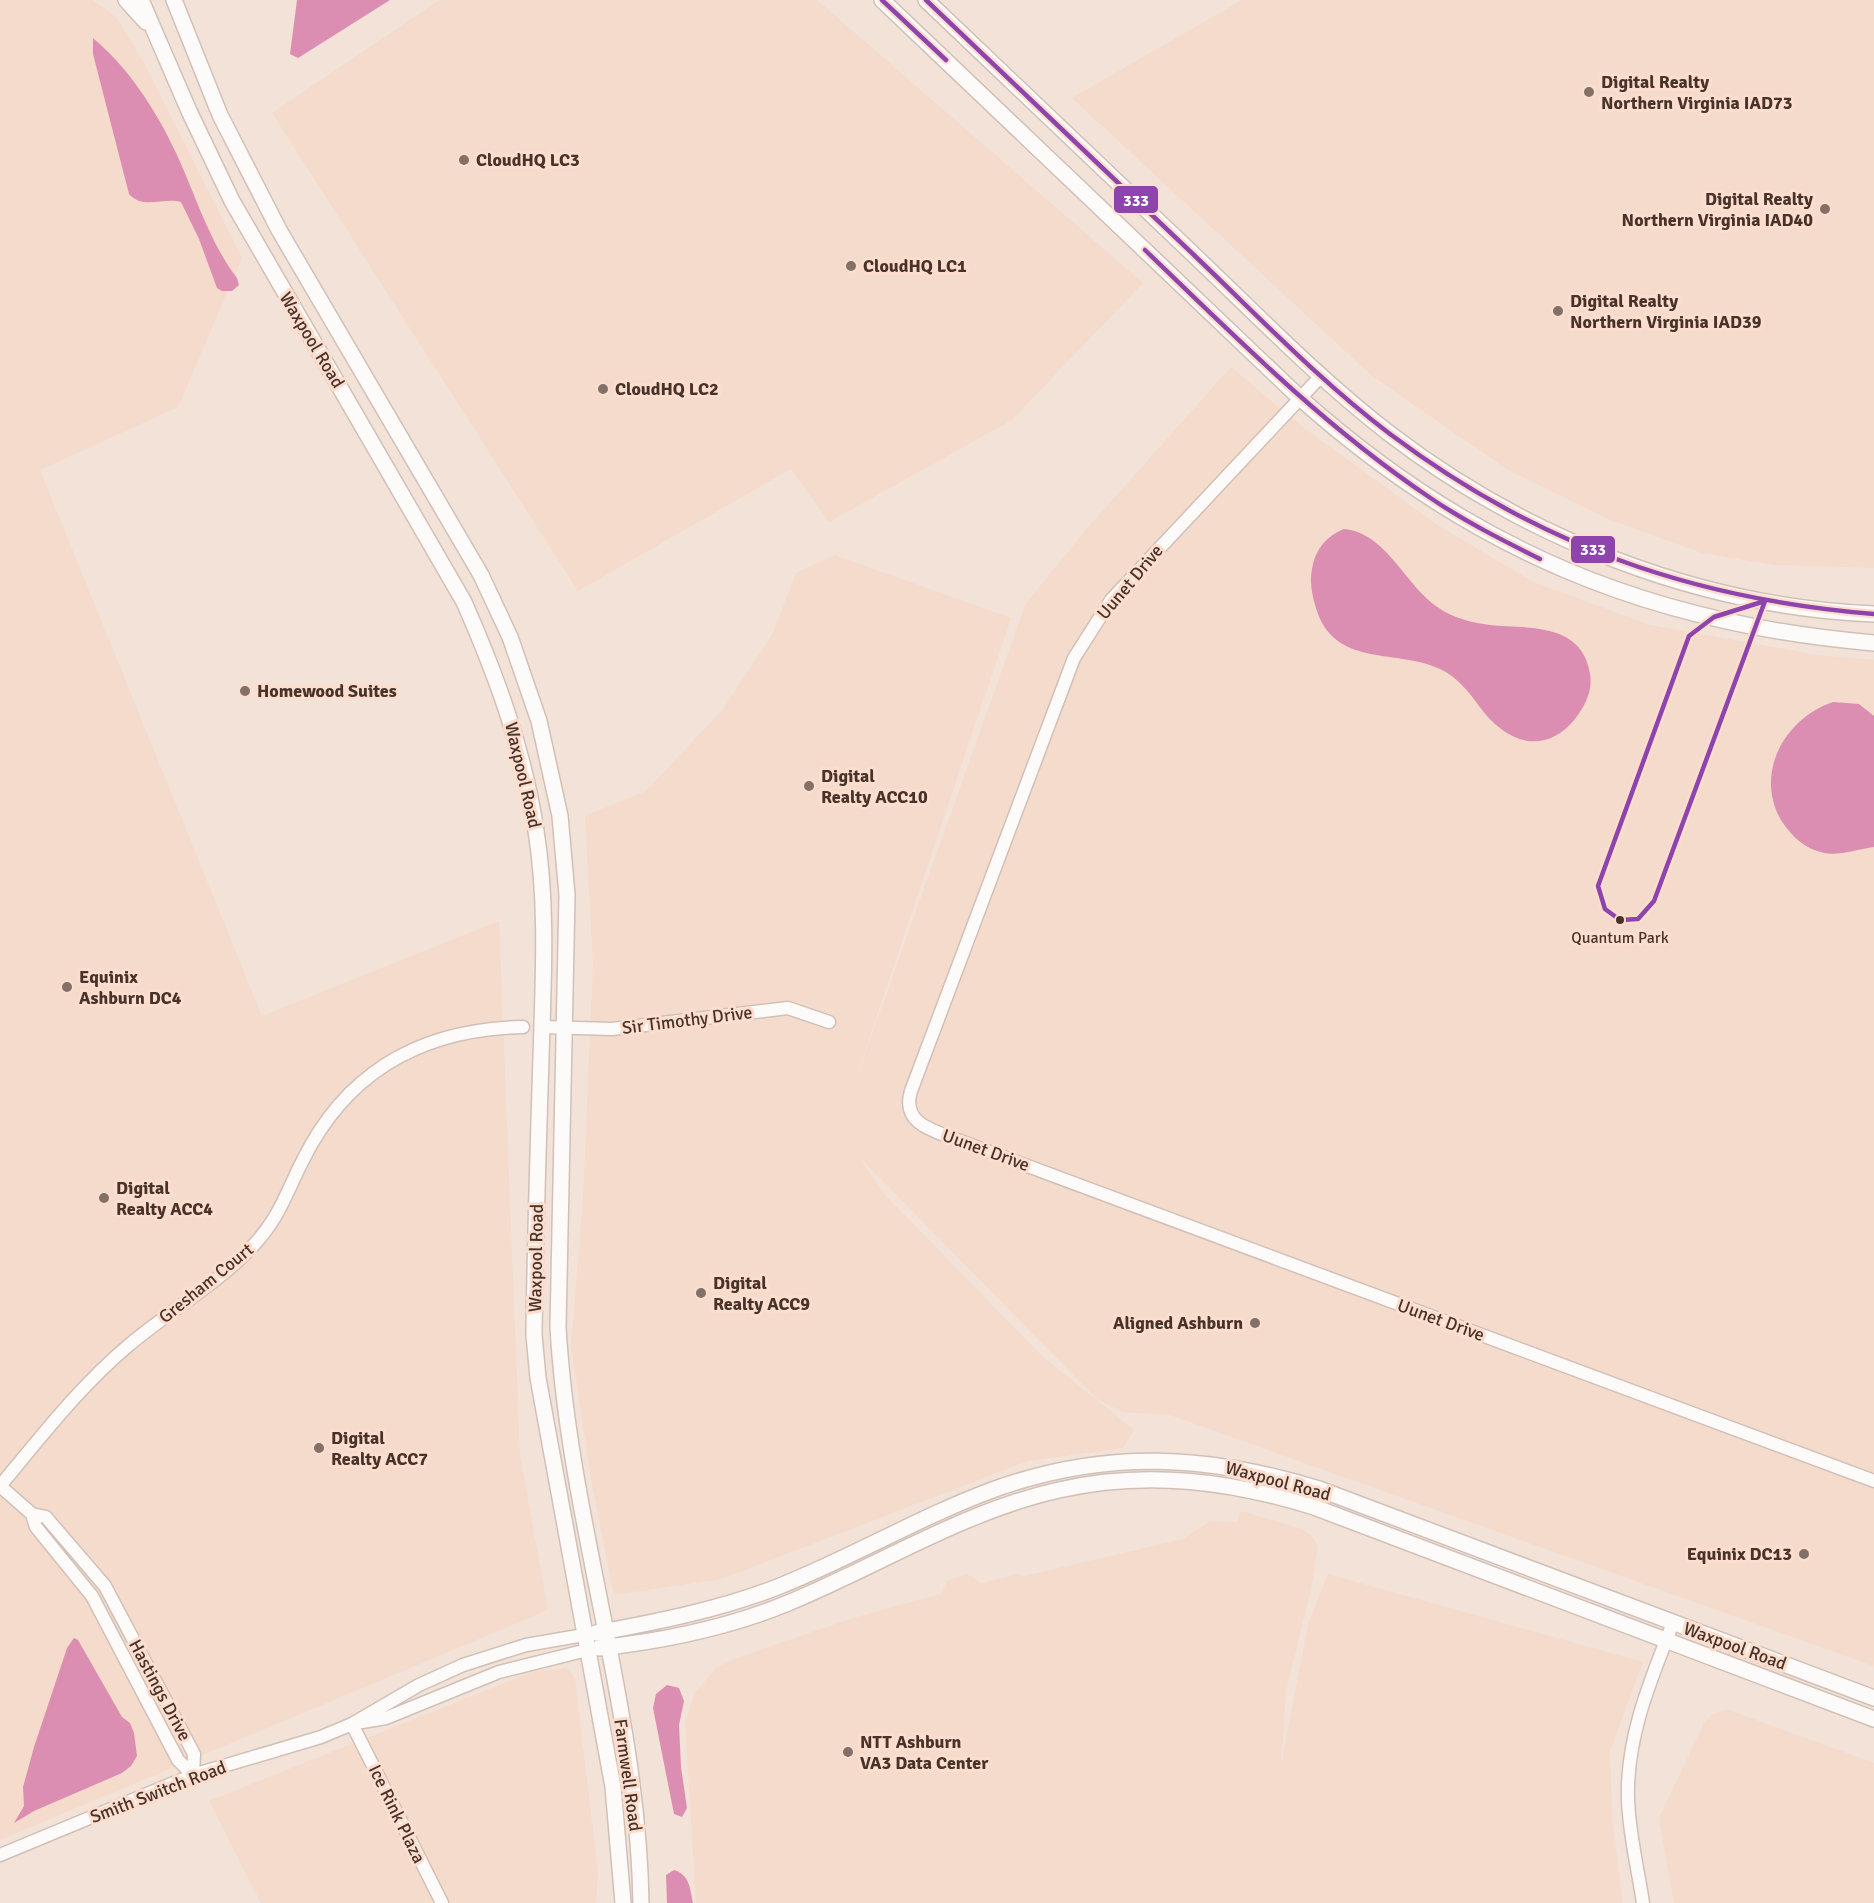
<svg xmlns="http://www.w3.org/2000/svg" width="1874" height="1903" viewBox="0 0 1874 1903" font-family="Signika,sans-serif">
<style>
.built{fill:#f5dbcc}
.water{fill:#dc8eb2}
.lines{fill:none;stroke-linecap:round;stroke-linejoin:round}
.minor-casing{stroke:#d1c0b7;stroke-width:15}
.major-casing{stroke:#d1c0b7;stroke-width:18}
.minor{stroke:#fdfbf9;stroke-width:12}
.major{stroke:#fdfbf9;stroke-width:15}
.bus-1-casing{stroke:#fddece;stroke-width:9}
.bus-1{stroke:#8e44ad;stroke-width:4.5}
.poi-dot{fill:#837066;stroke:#fddece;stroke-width:2}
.bus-dot{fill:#473329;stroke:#fddece;stroke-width:2}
.labels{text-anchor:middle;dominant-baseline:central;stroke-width:6;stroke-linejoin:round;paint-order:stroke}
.bus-label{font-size:16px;fill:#473329;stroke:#fddece}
.poi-label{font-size:18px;font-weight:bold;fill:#473329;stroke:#fddece;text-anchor:start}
.street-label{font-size:18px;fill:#473329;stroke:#fddece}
.line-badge{stroke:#fddece;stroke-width:2}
.badge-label{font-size:16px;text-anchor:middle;font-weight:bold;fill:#fff}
</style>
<rect width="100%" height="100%" fill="#f2e2d8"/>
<path class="built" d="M0 0H93L117 18 144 63 242 258 178 407 40 470 262 1016 499 921 520 1455 548 1610 0 1840Z
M439 0H817L1143 283 1012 420 829 522 791 469 578 591 272 113Z
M1242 0H1874V568L1774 565 1702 553 1608 519 1508 470 1372 376 1072 98Z
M1231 367 1300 425 1436 524 1533 582 1650 625 1818 655 1874 660V1666L1170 1415 1123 1412 1097 1399 858 1156 885 1195 1044 1358 1134 1430 1123 1448 1028 1461 721 1579 614 1595 592 1484 571 1346 583 1199 593 964 585 816 646 791 723 709 773 633 796 573 837 554V556L1011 618 852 1090 1026 603 1090 525Z
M1241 1511 1302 1529 1311 1535 1318 1546 1310 1594 1286 1691 1281 1766 1308 1624 1328 1574 1643 1662 1610 1751 1612 1817 1623 1903H696L685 1723 695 1693 715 1669 734 1659 853 1618 941 1594 947 1581 967 1574 981 1583 1020 1574 1021 1577 1025 1576 1183 1539 1210 1521 1237 1522Z
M567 1668 575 1679 598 1872 596 1903H261L209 1801 532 1672Z
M1726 1709 1874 1763V1903H1674L1659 1818 1705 1721 1711 1715Z"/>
<path class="water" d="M297 0H390L298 58 290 54Z
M93 38C137 75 168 130 189 183 202 215 216 251 237 278L239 285 232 291H222L217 288 199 239 181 202C164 197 143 210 129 194L93 54Z
M1344 529C1387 533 1405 586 1439 608 1452 618 1474 623 1490 625 1526 629 1582 621 1590 674 1593 690 1585 706 1575 719 1543 758 1504 741 1479 706 1469 692 1456 676 1440 669 1398 649 1338 667 1318 614 1313 600 1309 584 1312 569 1315 550 1326 536 1344 529Z
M1833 702 1859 704 1874 716V847C1859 849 1839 856 1824 853 1805 849 1791 836 1781 820 1754 773 1785 718 1833 702Z
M74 1638 78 1640 122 1717 130 1723 134 1733 137 1756 131 1766 122 1773 34 1811 14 1823 24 1806 23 1787 34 1747 67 1648Z
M667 1685 679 1688 684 1701 679 1725 681 1767 687 1808 682 1817 674 1814 653 1708 656 1694Z
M674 1870C690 1875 690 1889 693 1903H667L666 1875Z"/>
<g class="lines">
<g class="minor-casing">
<path id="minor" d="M1321 376 1111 600 1074 658 911 1091C901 1123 932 1130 955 1139L1874 1481
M542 1027 612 1029 788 1008 829 1022
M0 1486C41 1437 80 1386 129 1345 168 1312 214 1286 250 1249 280 1218 285 1195 303 1160 348 1069 424 1029 523 1027
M0 1486 32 1514 46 1517 51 1523 105 1586 194 1754 193 1775
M32 1514 36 1527 92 1596 178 1760 193 1775
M362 1722 386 1718 499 1672 587 1650
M352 1724 442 1903
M0 1855 193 1775 321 1737 352 1724 419 1685 463 1665 526 1645 584 1635
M1643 1903C1638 1869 1629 1834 1628 1799 1626 1737 1651 1679 1673 1623"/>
</g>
<g class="major-casing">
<path id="major" d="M126 0 146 22
M141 0 189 111 232 201 464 602C497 677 524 751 536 831 548 906 543 983 541 1058 538 1151 535 1243 534 1335L538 1378 613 1787 623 1903
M174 0 220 115 279 230 481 575 510 637 539 721 560 816 567 895 558 1327C569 1521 638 1708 641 1903
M882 0 1300 398C1469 549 1648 624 1874 643
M926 0C1016 86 1106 172 1196 257 1259 317 1321 381 1390 434 1527 539 1700 607 1874 614
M596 1633C657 1622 722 1609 780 1586 853 1557 921 1516 995 1489 1107 1449 1208 1455 1319 1489L1874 1698
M599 1648C662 1641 730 1627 788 1603 878 1566 964 1511 1059 1490 1146 1470 1230 1481 1314 1507L1874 1719"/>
</g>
<use href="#minor" class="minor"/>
<use href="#major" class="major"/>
<g class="bus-1-casing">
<path id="bus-1" d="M882 0 946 60
M926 0C1016 86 1106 171 1196 257 1259 317 1320 381 1390 434 1538 545 1691 599 1874 614
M1145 250C1235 337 1325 427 1429 497 1464 521 1502 540 1540 559
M1765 601 1654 901 1638 919 1620 920 1605 909 1598 886 1689 636 1714 617Z"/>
</g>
<use href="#bus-1" class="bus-1"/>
</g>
<g class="poi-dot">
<circle cx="1589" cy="92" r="6"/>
<circle cx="464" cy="160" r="6"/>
<circle cx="1825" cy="209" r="6"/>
<circle cx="851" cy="266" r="6"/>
<circle cx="1558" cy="311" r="6"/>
<circle cx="603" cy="389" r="6"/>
<circle cx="245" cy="691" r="6"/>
<circle cx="809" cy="786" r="6"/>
<circle cx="67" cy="987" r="6"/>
<circle cx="104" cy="1198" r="6"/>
<circle cx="701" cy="1293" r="6"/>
<circle cx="1255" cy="1323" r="6"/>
<circle cx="319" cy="1448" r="6"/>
<circle cx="1804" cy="1554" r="6"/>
<circle cx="848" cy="1752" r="6"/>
</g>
<circle class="bus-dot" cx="1620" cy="920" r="5"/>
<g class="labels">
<g class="bus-label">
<text x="1620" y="938">Quantum Park</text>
</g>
<g class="poi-label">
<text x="1601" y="82">Digital Realty<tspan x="1601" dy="21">Northern Virginia IAD73</tspan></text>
<text x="476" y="160">CloudHQ LC3</text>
<text x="1813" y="199" text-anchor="end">Digital Realty<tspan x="1813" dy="21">Northern Virginia IAD40</tspan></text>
<text x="863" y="266">CloudHQ LC1</text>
<text x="1570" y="301">Digital Realty<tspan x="1570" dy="21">Northern Virginia IAD39</tspan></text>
<text x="615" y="389">CloudHQ LC2</text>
<text x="257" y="691">Homewood Suites</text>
<text x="821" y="776">Digital<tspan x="821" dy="21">Realty ACC10</tspan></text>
<text x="79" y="977">Equinix<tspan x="79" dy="21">Ashburn DC4</tspan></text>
<text x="116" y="1188">Digital<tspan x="116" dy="21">Realty ACC4</tspan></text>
<text x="713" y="1283">Digital<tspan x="713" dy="21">Realty ACC9</tspan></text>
<text x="1243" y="1323" text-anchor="end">Aligned Ashburn</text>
<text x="331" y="1438">Digital<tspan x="331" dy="21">Realty ACC7</tspan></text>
<text x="1792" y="1554" text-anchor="end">Equinix DC13</text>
<text x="860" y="1742">NTT Ashburn<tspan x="860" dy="21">VA3 Data Center</tspan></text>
</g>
<g class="street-label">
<text transform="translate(312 340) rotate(59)">Waxpool Road</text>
<text transform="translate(1130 582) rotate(-50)">Uunet Drive</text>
<text transform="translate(523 775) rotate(77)">Waxpool Road</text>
<text transform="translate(687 1020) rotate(-7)">Sir Timothy Drive</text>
<text transform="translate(986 1150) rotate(20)">Uunet Drive</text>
<text transform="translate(536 1258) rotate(-89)">Waxpool Road</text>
<text transform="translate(206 1283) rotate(-39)">Gresham Court</text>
<text transform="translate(1441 1320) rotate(20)">Uunet Drive</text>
<text transform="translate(1278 1481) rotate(15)">Waxpool Road</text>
<text transform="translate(1735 1646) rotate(20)">Waxpool Road</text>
<text transform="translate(160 1690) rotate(62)">Hastings Drive</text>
<text transform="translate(628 1775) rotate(82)">Farmwell Road</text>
<text transform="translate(158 1792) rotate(-21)">Smith Switch Road</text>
<text transform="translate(397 1814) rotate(64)">Ice Rink Plaza</text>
</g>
</g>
<g class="line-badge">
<rect x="1113" y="185" width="46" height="29" rx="6" fill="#8e44ad"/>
<rect x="1570" y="535" width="46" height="29" rx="6" fill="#8e44ad"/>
</g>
<g class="badge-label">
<text x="1136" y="206">333</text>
<text x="1593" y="555">333</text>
</g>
</svg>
